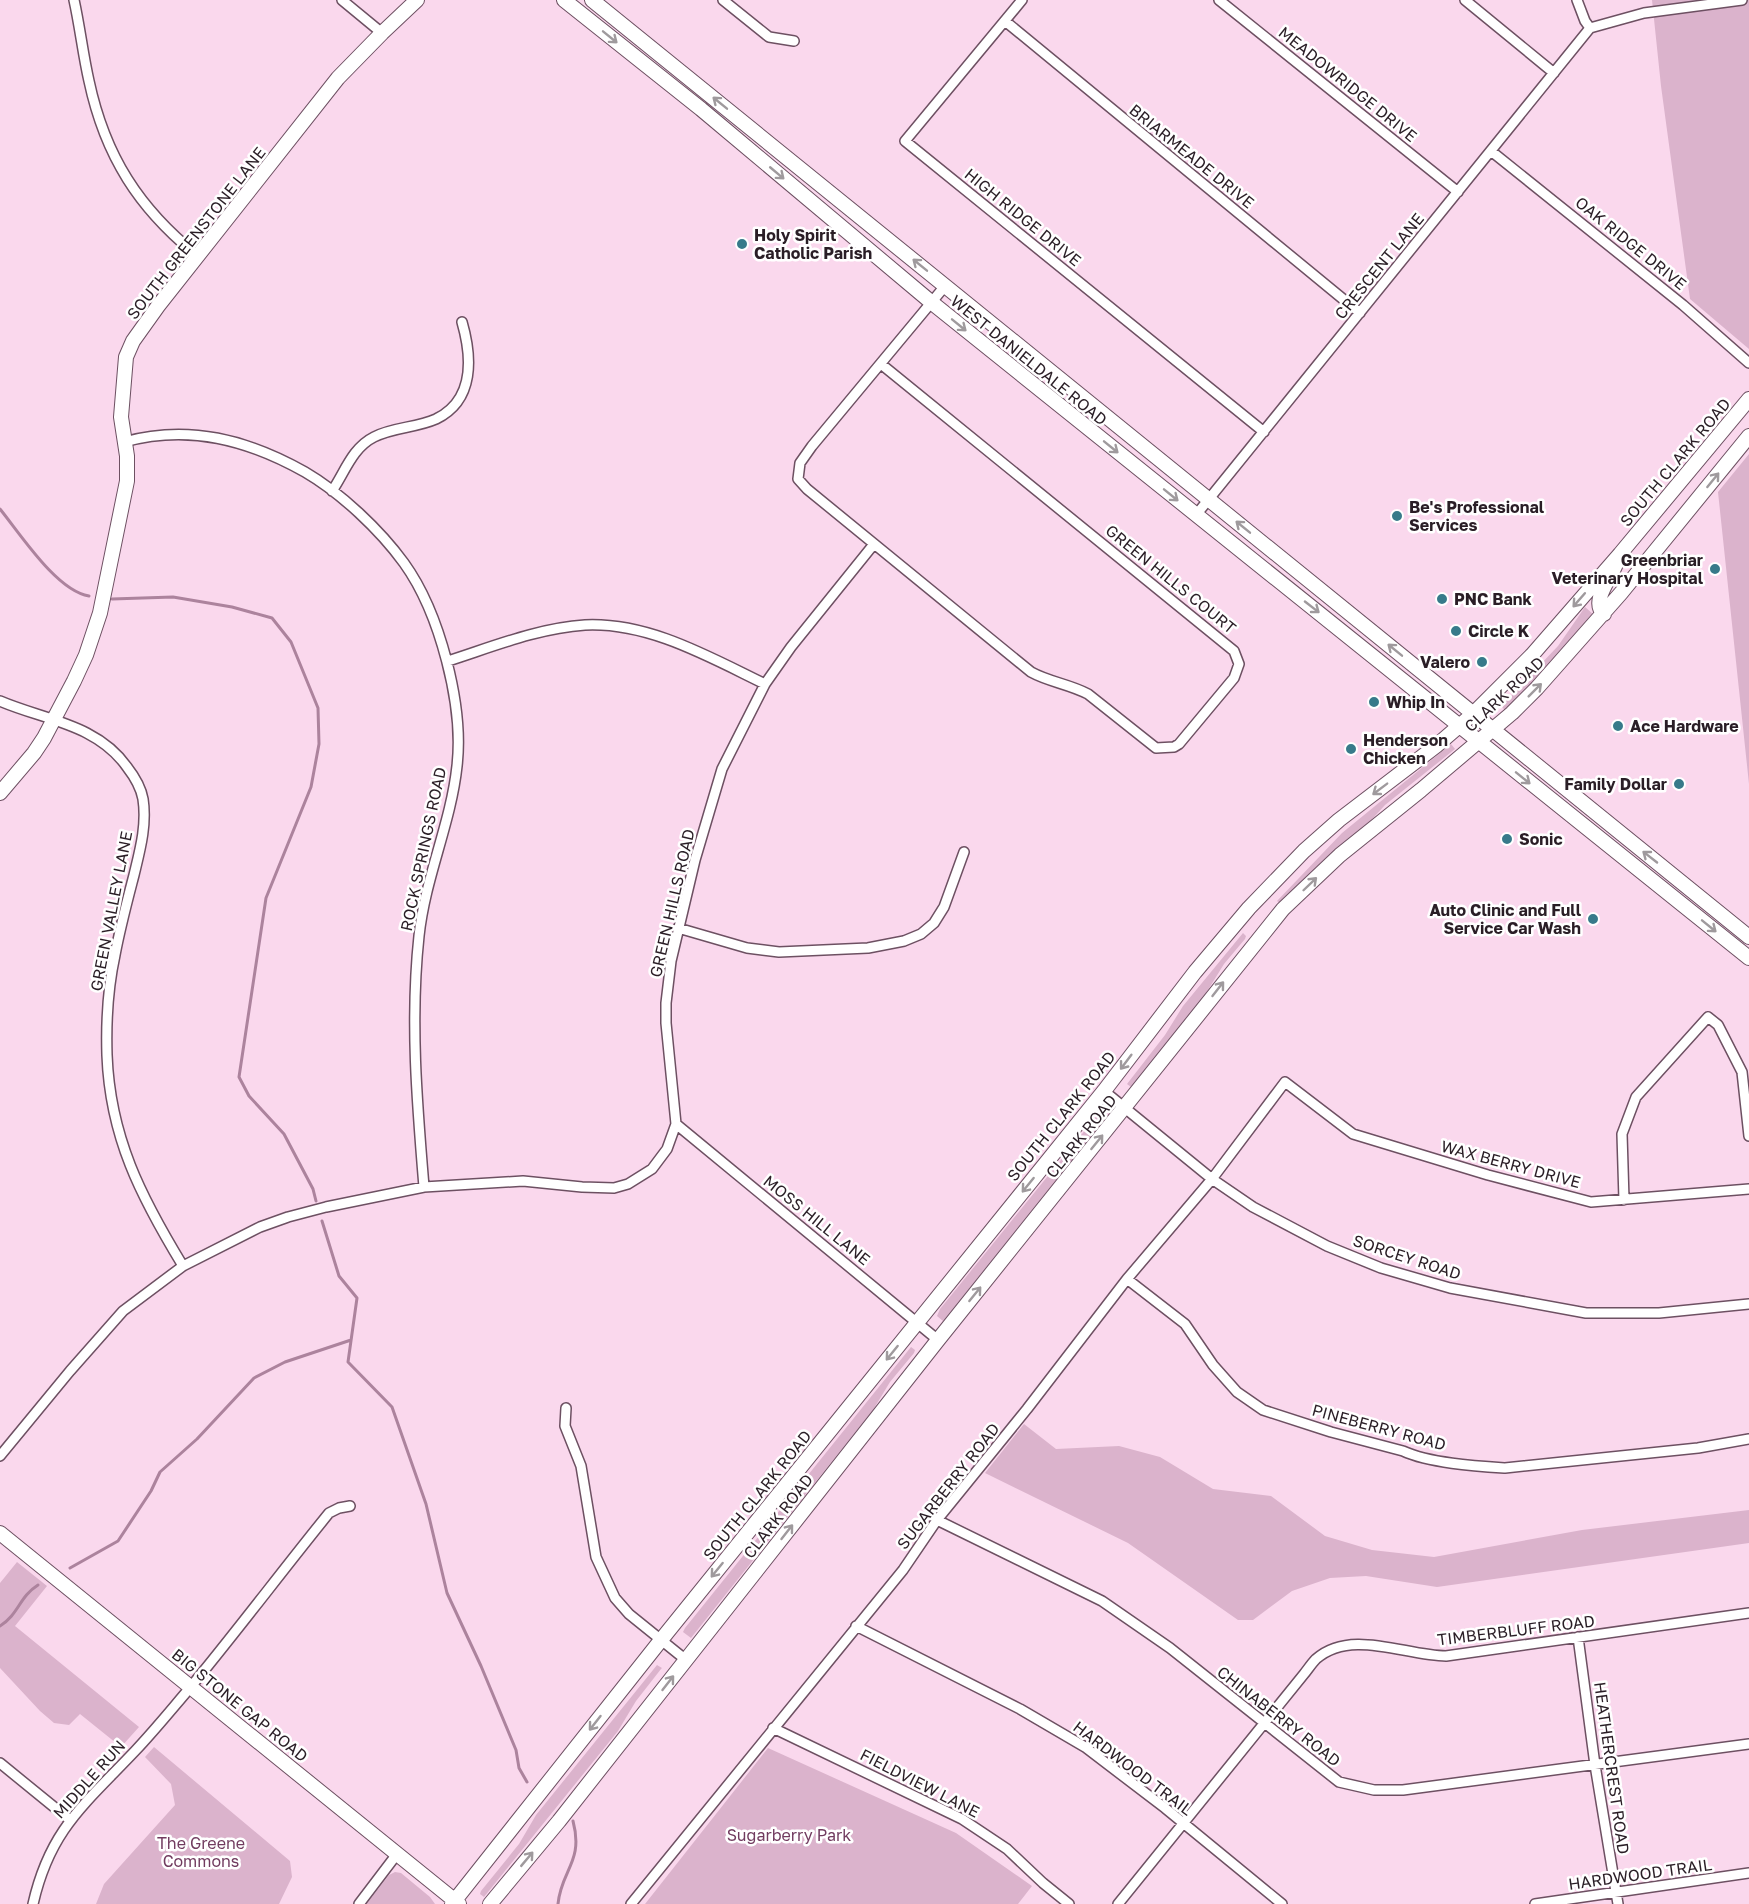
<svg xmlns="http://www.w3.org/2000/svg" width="1749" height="1904" viewBox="0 0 1749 1904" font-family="'Golos Text',sans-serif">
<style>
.green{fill:#dbb3cc}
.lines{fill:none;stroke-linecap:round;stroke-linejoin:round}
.stream{stroke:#ac839d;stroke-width:3}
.street-casing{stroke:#6d5062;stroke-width:12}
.secondary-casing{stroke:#6d5062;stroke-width:16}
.street{stroke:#fff;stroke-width:9}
.secondary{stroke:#fff;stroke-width:14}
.oneway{stroke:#9f9a9d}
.poi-dot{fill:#377a8a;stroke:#fff;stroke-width:2}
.labels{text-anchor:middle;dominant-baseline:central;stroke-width:5;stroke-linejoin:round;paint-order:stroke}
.street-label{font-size:16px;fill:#2a1e26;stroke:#fff}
.poi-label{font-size:16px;font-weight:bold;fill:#2a1e26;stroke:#fff;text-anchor:start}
.park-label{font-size:16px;fill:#713b5f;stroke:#fff}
</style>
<rect width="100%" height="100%" fill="#fad8ed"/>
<path class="green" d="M1652 0H1749V349L1690 299 1661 86Z
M1749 454V784L1718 492Z
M1585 607 1593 614 1540 676 1505 710 1501 706 1558 646Z
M1451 744 1455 749 1385 805 1365 827 1281 904 1277 901 1342 833Z
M1243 933 1246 936 1245 939 1224 964 1203 998 1131 1087 1127 1084 1165 1035 1183 1006Z
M1099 1113 1105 1118 1102 1124 943 1321 937 1316 940 1309Z
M911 1347 915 1350 914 1353 890 1382 873 1410 691 1638 683 1632 685 1628Z
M1024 1424 1056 1449 1119 1446 1160 1457 1213 1489 1271 1496 1325 1536 1372 1550 1434 1557 1582 1530 1749 1510V1543L1437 1587 1366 1576 1330 1578 1292 1591 1253 1620H1238L1128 1543 985 1473Z
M17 1562 47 1586 15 1626 139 1727 121 1747 80 1714 69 1725 54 1723 40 1711 0 1668V1583Z
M657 1665 662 1668 661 1669 636 1701 618 1731 484 1897 480 1894 481 1891 519 1844 536 1815Z
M154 1747 290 1861 292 1877 279 1904H96L104 1884 175 1805 171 1784 145 1757Z
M768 1748 956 1833 1032 1886 1018 1904H645Z
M395 1872 401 1873 430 1897 435 1904H366L389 1875Z"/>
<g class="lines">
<path class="stream" d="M0 509C21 535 57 591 89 596
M112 599 173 597 232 607 272 618 291 642 318 708 319 744 311 787 266 898 239 1077 249 1096 284 1134 313 1189 316 1201
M322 1221 339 1276 357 1298 348 1362 392 1407 426 1504 447 1593 481 1666 516 1750 519 1768 527 1782
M70 1568 118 1541 151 1491 160 1472 197 1439 254 1378 285 1362 351 1340
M0 1626C19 1614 19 1597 38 1585
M558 1904C561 1870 584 1862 573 1821"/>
<g class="street-casing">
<path id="street" d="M74 0C80 27 83 55 89 81 105 156 139 209 198 256
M342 0 382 33
M723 0 769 37 794 41
M1022 0 905 141 1264 432
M1219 0 1458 192
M1465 0 1554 73
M1577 0 1585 21 1590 28
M1005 21 1360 313
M1590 28 1644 13 1742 0
M1491 151 1683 305 1749 363
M881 364 1234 651 1239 664 1234 678 1179 744 1174 747 1156 748 1088 694C1069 684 1049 682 1031 672L807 489 798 479 800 463 812 446 945 286
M124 442C189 424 248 440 305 472 341 493 380 530 404 563 440 613 464 706 457 766 451 823 425 878 419 936 410 1020 417 1103 424 1187
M332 491C345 472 352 448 374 437 393 427 416 428 436 419 475 400 472 357 462 322
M1196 515 1590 28
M448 661C492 647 538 628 585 625 649 622 709 657 765 684
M0 701C44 720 97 724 127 767 134 776 141 788 143 799 147 825 140 850 134 875 127 902 120 928 115 955 108 987 106 1022 107 1055 110 1137 141 1197 183 1266
M678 928 747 948 779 952 868 948 904 941 921 934 934 923 944 907 964 852
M1104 1091 1212 1179 1253 1207 1327 1246 1381 1268 1450 1288 1586 1313H1659L1749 1304
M676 1124 938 1340
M1624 1200 1622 1134 1636 1097 1708 1017 1718 1025 1742 1072 1749 1136
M1127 1279 1185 1324 1213 1365 1237 1392 1263 1410 1331 1432 1403 1451C1429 1463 1475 1466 1505 1468L1698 1448 1749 1439
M566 1408 565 1426 581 1466 596 1557 615 1598 629 1614 686 1660
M0 1456 70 1371 123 1311 183 1266 260 1227 288 1217 326 1207 424 1187 523 1181 582 1187 614 1188 628 1184 652 1169 667 1149 676 1124 666 1023V1003L671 961 695 860 722 769 765 684 791 647 874 544
M937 1520 1102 1601 1170 1648 1339 1782 1374 1790H1403L1749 1744
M856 1626 1020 1709 1085 1747 1165 1808 1282 1904
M1578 1637 1595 1765 1618 1904
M773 1728 962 1819 1007 1849 1043 1883 1069 1904
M0 1763 70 1820
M33 1904C50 1829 85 1804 135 1751 154 1731 171 1710 189 1689 237 1631 282 1571 329 1513L339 1508 350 1506
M359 1904 397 1854
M631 1904 903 1570 937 1520 1027 1409 1127 1279 1212 1179 1285 1082 1353 1134 1488 1175 1591 1202 1749 1189
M1118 1904 1304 1674C1308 1669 1312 1663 1316 1659 1351 1628 1406 1656 1446 1656L1749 1613
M1535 1904 1749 1873"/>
</g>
<g class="secondary-casing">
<path id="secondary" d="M564 0 701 109 931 302 1749 958
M592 0 1749 937
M1604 614C1590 601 1611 578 1616 564
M0 793 34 753 44 738 74 681 86 655 100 613 127 481V456L121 417 126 357 133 341 158 306 338 78 382 33 417 0
M0 1533 459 1904
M452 1904 661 1640 1104 1091 1195 972 1249 908 1304 851 1339 820 1436 746 1473 714 1532 655 1620 554 1749 399
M490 1904 559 1821 938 1340 1283 909 1340 855 1421 790 1512 713 1537 688 1621 593 1749 436"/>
</g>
<use href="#street" class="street"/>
<use href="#secondary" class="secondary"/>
</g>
<defs><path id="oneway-shaft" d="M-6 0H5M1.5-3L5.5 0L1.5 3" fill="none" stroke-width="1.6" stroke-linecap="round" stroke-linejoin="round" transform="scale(1.5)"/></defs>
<g class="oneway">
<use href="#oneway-shaft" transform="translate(610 37) rotate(39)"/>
<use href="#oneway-shaft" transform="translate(720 103) rotate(-141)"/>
<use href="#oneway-shaft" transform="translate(777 173) rotate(40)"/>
<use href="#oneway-shaft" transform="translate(920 265) rotate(-141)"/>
<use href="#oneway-shaft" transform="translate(959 325) rotate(39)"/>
<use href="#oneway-shaft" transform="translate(1111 447) rotate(39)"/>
<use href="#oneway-shaft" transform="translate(1713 480) rotate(-51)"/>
<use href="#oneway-shaft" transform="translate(1171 495) rotate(39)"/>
<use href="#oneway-shaft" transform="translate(1243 527) rotate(-141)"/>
<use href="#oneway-shaft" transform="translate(1579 600) rotate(131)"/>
<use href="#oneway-shaft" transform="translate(1312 607) rotate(38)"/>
<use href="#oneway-shaft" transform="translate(1395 650) rotate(-141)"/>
<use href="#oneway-shaft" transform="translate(1535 690) rotate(-45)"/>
<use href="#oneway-shaft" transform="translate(1523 778) rotate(39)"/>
<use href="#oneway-shaft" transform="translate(1380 789) rotate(143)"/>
<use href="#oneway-shaft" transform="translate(1650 857) rotate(-142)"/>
<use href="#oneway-shaft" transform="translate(1310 884) rotate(-44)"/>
<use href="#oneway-shaft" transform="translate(1709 926) rotate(39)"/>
<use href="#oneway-shaft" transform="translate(1218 989) rotate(-52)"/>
<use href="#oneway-shaft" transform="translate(1126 1062) rotate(127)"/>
<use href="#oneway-shaft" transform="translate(1097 1142) rotate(-51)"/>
<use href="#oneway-shaft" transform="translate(1028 1185) rotate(129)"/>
<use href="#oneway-shaft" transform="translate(975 1294) rotate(-51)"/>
<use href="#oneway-shaft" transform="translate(892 1353) rotate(129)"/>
<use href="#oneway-shaft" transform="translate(787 1532) rotate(-52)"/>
<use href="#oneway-shaft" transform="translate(717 1570) rotate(129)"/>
<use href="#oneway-shaft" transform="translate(668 1683) rotate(-52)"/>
<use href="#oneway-shaft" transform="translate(595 1723) rotate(128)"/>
<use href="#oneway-shaft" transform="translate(527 1859) rotate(-50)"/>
</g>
<g class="poi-dot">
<circle cx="742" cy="244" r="6"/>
<circle cx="1397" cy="516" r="6"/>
<circle cx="1715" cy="569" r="6"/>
<circle cx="1442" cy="599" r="6"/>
<circle cx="1456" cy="631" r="6"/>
<circle cx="1482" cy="662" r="6"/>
<circle cx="1374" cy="702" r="6"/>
<circle cx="1618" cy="726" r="6"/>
<circle cx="1351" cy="749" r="6"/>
<circle cx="1679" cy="784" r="6"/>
<circle cx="1507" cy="839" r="6"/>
<circle cx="1593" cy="919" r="6"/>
</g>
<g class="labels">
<g class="street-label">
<text transform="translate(1348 84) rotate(39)">MEADOWRIDGE DRIVE</text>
<text transform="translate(1192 156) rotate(39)">BRIARMEADE DRIVE</text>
<text transform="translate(1023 217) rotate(39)">HIGH RIDGE DRIVE</text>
<text transform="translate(196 233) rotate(-52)">SOUTH GREENSTONE LANE</text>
<text transform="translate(1631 243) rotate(39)">OAK RIDGE DRIVE</text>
<text transform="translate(1379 266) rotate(-51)">CRESCENT LANE</text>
<text transform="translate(1029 360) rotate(39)">WEST DANIELDALE ROAD</text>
<text transform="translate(1675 462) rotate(-50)">SOUTH CLARK ROAD</text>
<text transform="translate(1171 579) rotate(39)">GREEN HILLS COURT</text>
<text transform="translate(1504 694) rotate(-43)">CLARK ROAD</text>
<text transform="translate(423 849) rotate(-78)">ROCK SPRINGS ROAD</text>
<text transform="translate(672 903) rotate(-77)">GREEN HILLS ROAD</text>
<text transform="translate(111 911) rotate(-79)">GREEN VALLEY LANE</text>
<text transform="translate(1061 1116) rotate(-51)">SOUTH CLARK ROAD</text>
<text transform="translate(1081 1136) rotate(-51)">CLARK ROAD</text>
<text transform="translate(1511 1164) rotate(15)">WAX BERRY DRIVE</text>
<text transform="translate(817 1220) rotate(39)">MOSS HILL LANE</text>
<text transform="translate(1407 1257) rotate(18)">SORCEY ROAD</text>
<text transform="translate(1379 1427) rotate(15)">PINEBERRY ROAD</text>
<text transform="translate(948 1486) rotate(-52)">SUGARBERRY ROAD</text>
<text transform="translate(757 1495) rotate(-51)">SOUTH CLARK ROAD</text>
<text transform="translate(778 1516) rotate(-52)">CLARK ROAD</text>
<text transform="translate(1516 1630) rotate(-7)">TIMBERBLUFF ROAD</text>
<text transform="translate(240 1705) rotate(39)">BIG STONE GAP ROAD</text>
<text transform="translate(1279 1716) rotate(38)">CHINABERRY ROAD</text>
<text transform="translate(1133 1768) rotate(37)">HARDWOOD TRAIL</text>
<text transform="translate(1612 1768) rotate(82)">HEATHERCREST ROAD</text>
<text transform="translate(89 1779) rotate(-48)">MIDDLE RUN</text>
<text transform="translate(920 1783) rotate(27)">FIELDVIEW LANE</text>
<text transform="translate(1640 1874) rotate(-8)">HARDWOOD TRAIL</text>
</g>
<g class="poi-label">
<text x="754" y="235">Holy Spirit<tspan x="754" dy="18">Catholic Parish</tspan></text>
<text x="1409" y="507">Be's Professional<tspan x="1409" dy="18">Services</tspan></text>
<text x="1703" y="560" text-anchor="end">Greenbriar<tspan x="1703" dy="18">Veterinary Hospital</tspan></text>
<text x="1454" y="599">PNC Bank</text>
<text x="1468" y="631">Circle K</text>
<text x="1470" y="662" text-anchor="end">Valero</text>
<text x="1386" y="702">Whip In</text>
<text x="1630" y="726">Ace Hardware</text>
<text x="1363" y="740">Henderson<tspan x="1363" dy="18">Chicken</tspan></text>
<text x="1667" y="784" text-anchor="end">Family Dollar</text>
<text x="1519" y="839">Sonic</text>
<text x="1581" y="910" text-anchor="end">Auto Clinic and Full<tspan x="1581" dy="18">Service Car Wash</tspan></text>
</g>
<g class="park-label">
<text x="789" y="1835">Sugarberry Park</text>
<text x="201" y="1843">The Greene<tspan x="201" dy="18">Commons</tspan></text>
</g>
</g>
</svg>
